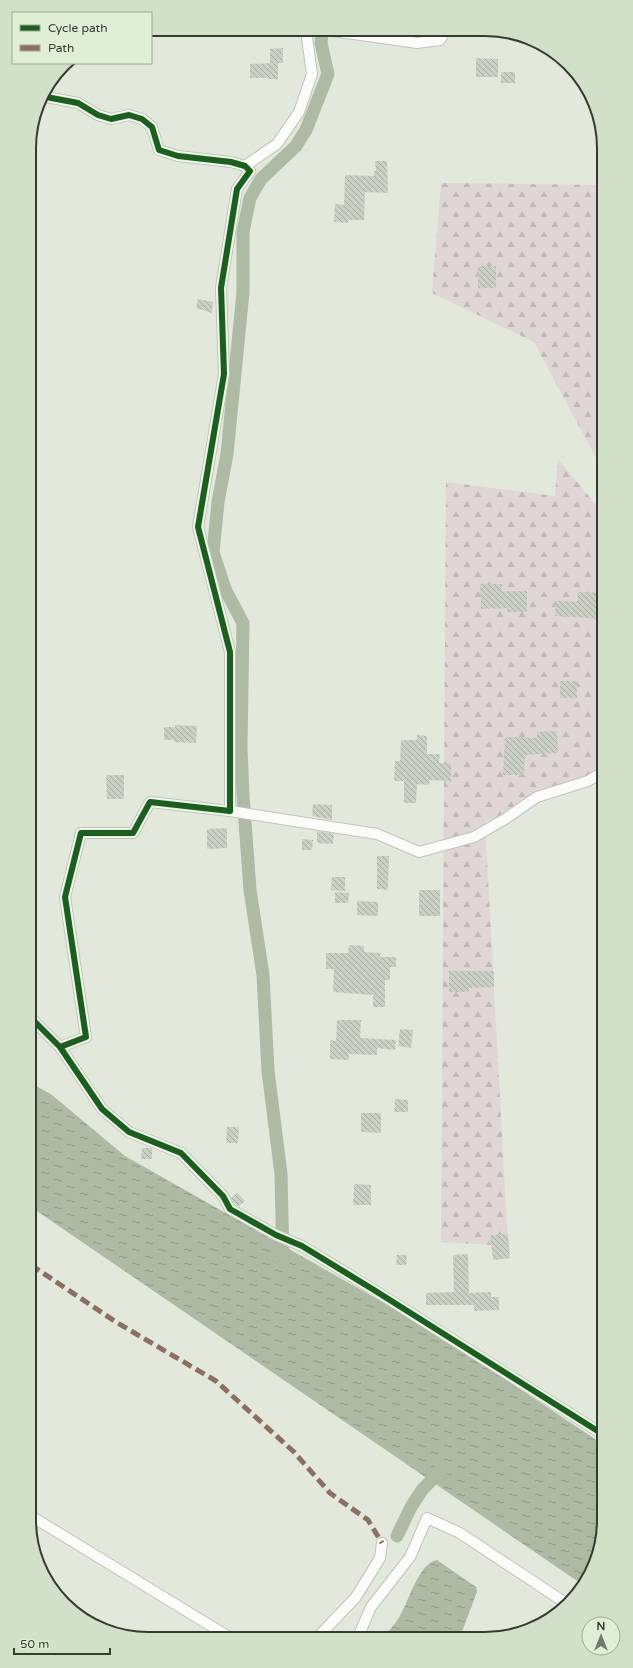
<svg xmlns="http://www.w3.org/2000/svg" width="633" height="1668" viewBox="0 0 633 1668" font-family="'Varela Round',sans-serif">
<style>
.forest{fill:url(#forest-firs)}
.water{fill:url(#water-ripples)}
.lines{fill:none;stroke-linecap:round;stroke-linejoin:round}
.canal{stroke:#aebaa3;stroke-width:13}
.building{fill:url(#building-back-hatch)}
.street-casing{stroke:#bfc4ba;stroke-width:12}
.street{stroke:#fbfcfa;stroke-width:10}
.quiet{stroke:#8d6e63;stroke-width:5;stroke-dasharray:10 5;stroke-linecap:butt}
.cycleway-casing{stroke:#e1eed6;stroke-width:8}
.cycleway{stroke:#1b5e20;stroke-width:6}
.rim{fill:none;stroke:#363b32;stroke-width:2}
</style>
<defs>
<pattern id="forest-firs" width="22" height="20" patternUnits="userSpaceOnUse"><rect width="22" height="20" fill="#e0d6d5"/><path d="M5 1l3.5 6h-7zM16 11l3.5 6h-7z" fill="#c1b9b7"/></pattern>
<pattern id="water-ripples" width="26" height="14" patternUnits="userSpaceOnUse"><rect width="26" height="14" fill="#aebaa3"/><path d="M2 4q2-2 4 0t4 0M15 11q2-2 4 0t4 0" fill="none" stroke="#8e9885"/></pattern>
<pattern id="building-back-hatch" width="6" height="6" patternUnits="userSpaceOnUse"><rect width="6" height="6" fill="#cbd0c6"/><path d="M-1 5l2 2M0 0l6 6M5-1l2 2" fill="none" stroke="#a6aaa1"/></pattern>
</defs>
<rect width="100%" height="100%" fill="#e2e8dc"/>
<path class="forest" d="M441 183 602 185V469L534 342 432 293Z
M558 459 602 512 603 775 485 822 508 1246 441 1242 446 482 555 496Z"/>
<path class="water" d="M31 1083 52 1095 125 1156 430 1329 604 1445V1527L595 1565 583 1585 31 1207Z
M437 1560 476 1587 477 1592 460 1637H384C390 1629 397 1622 401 1614 409 1600 419 1563 437 1560Z"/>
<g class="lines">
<path class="canal" d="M283 1262 281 1174 268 1071 263 975 250 890 243 795 241 748 243 623 225 589 213 552 218 502 227 454 243 292V232L250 198 261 179 296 146 306 130 328 74 321 43 322 30
M397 1536 411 1507 422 1490 443 1468"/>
</g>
<path class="building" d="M283 48V63H270V49Z
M476 58 498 59V77H476Z
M278 63V79H268V78H250V64Z
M501 72H515V83H501Z
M375 161H387L388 193 365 192 364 220H348V223L334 222 335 204 344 205 345 175 374 176V171H376Z
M478 266H496V288H478Z
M198 299 213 302 212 313 196 308Z
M480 584H502V591H527V612H507V608L481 609Z
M578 592 599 593 598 609H602V619L555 616 556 601 577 602Z
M560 681H577V698H560Z
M175 725 197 726 196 743 174 742V740H164V727H175Z
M557 731 558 753 525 755 524 775H503L505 737 537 738V732Z
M417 735 427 736V754H440L439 763H451V781L430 780 429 785 417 784 416 803H404V781H394L395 761H400L401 740H417Z
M106 775H124V799H107Z
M313 804 332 805V820L312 816Z
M227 828V848L207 849V829Z
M317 831 334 834 333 844 317 843Z
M302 839 313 840 312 850H302Z
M377 856H389L388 890 377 889Z
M332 877H345V891L331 890Z
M419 890H440V916H419Z
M335 892 349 893 348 903H335Z
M357 901 378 902V916L357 915Z
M349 945 364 946V952L381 953 380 957H396V967H390V980H385V1007H373V995L333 992 334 969H326V953H348Z
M449 971H494V987L469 988V992H449Z
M337 1020H361L360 1038 396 1040 395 1050 377 1048V1055L349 1054V1060L330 1059V1040L336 1041Z
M400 1029 413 1030 411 1048 398 1046Z
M395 1099 408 1100V1112H394Z
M361 1113H381V1133L361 1132Z
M227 1127H239L238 1143H226Z
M142 1148H152V1159H141Z
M354 1184 371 1185V1205H353Z
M237 1192 245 1201 239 1206 235 1204 231 1198Z
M508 1234 510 1258 493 1260 490 1235Z
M468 1254 469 1293 491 1292V1297H499V1310L474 1311V1305H426V1293L454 1292 453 1255Z
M397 1255H407L406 1265H396Z"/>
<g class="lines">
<g class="street-casing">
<path id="street" d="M326 30 417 43 440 40 445 31
M41 96 78 103 98 115 111 119 129 115 142 119 152 127 159 150 178 156 231 162 245 166 250 171 237 189 221 288 224 374 198 527 230 652V811L150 802 133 833H81L65 897 86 1037 60 1047
M245 166 277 144 299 112 312 74 306 30
M230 811 377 834 419 852 474 837 505 819 537 797 588 781 603 772
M31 1018 60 1047 102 1109 129 1132 181 1153 223 1196 230 1209 276 1235 302 1246 374 1290 604 1435
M31 1516 229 1637
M318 1637 356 1597 380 1558 382 1543
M358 1637 371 1607 410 1557 427 1518 460 1533 567 1604"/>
</g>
<use href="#street" class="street"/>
<path class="quiet" d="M31 1265 116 1322 216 1381 294 1452 330 1493 368 1520 382 1543"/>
<g class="cycleway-casing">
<path id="cycleway" d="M41 96 78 103 98 115 111 119 129 115 142 119 152 127 159 150 178 156 231 162 245 166 250 171 237 189 221 288 224 374 198 527 230 652V811L150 802 133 833H81L65 897 86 1037 60 1047
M31 1018 60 1047 102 1109 129 1132 181 1153 223 1196 230 1209 276 1235 302 1246 374 1290 604 1435"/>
</g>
<use href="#cycleway" class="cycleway"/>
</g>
<path d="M0 0H633V1668H0ZM148 36H485A112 112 0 0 1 597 148V1520A112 112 0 0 1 485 1632H148A112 112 0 0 1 36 1520V148A112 112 0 0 1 148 36Z" fill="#d3e0c9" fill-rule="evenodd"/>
<path class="rim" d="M148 36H485A112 112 0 0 1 597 148V1520A112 112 0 0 1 485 1632H148A112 112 0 0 1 36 1520V148A112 112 0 0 1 148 36Z"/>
<rect x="12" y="12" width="140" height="52" fill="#e1eed6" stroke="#9da694"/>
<rect x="20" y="25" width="20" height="6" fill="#1b5e20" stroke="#9da694"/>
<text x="48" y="32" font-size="12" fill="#363b32">Cycle path</text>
<rect x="20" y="45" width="20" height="6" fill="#8d6e63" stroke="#9da694"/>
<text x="48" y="52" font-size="12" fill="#363b32">Path</text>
<g transform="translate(601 1636)"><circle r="19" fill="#e1eed6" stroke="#9da694"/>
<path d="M0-3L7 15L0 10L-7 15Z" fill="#72786e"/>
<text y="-6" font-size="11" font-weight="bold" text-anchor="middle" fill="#363b32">N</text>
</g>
<path d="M14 1648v6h96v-6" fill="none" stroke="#363b32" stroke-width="2"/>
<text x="20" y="1648" font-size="12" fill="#363b32" stroke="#e1eed6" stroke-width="3" paint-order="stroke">50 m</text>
</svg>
